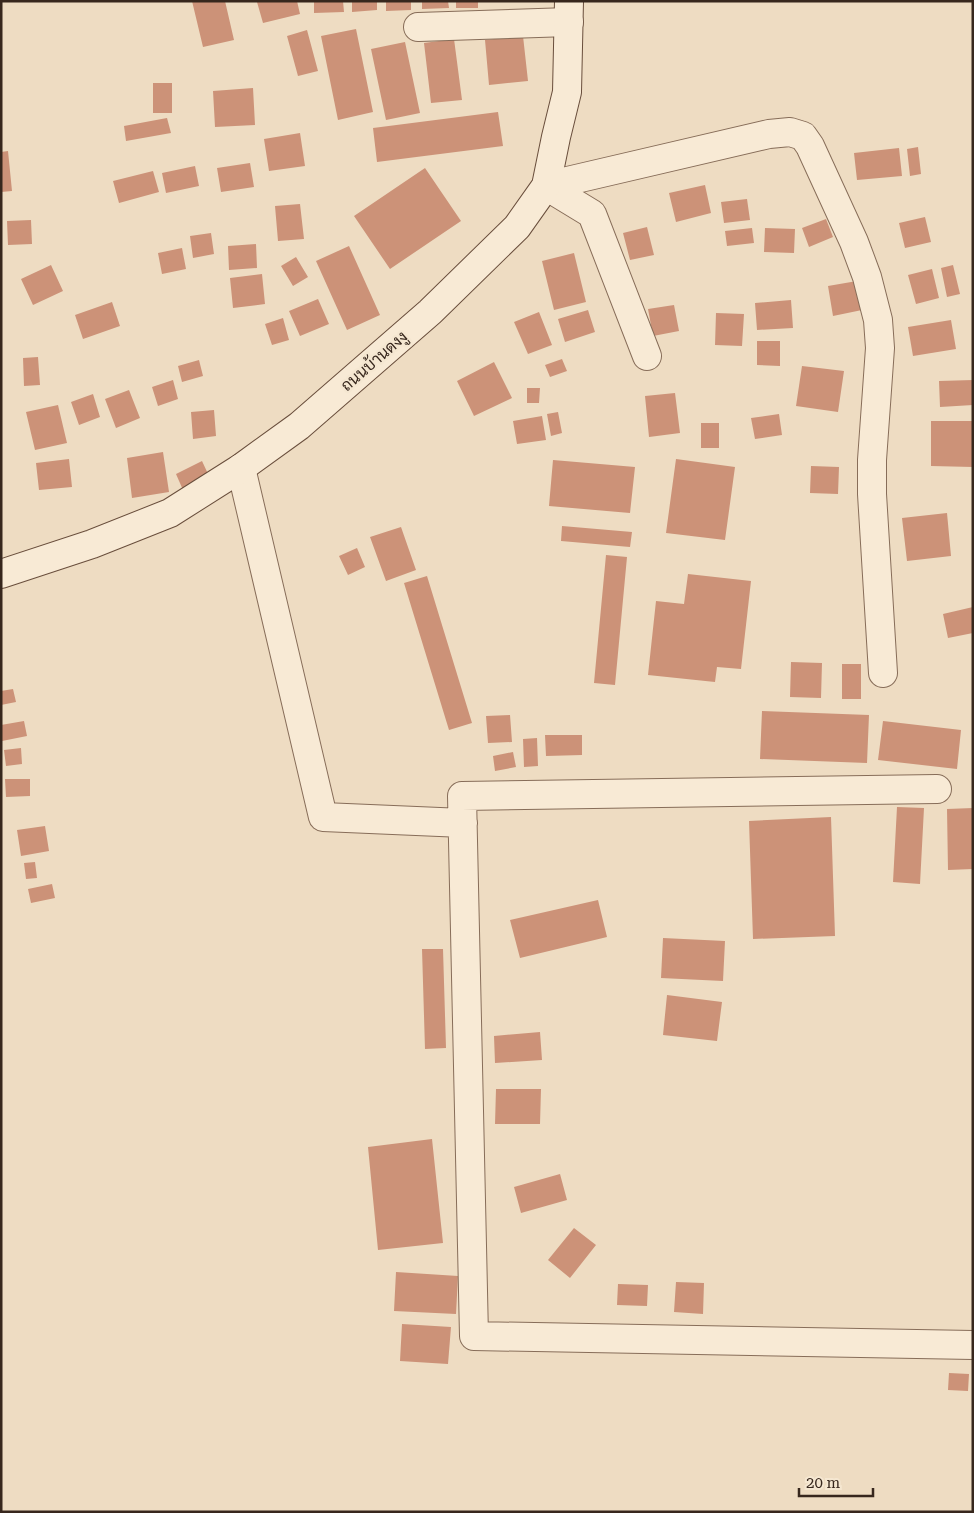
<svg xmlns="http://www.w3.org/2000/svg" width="974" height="1513" viewBox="0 0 974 1513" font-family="'Roboto Serif',Sarabun,serif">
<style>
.building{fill:#cc9278}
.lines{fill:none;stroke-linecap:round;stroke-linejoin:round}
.street-casing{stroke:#876d59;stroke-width:30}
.secondary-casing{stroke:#694e3c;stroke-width:30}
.street{stroke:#f8ead5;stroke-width:28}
.secondary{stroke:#f8ead5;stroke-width:28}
.labels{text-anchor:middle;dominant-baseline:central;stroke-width:5;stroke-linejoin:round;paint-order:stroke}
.street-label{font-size:16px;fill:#37271d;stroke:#f5e7d1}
</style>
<rect width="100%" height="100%" fill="#eedcc2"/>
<path class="building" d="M192 1H225L234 40 203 47Z
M263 1H297L300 14 263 23 257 2Z
M314 1H343L344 12 314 13Z
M352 1H377V10L352 12Z
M386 1H411V10L386 11Z
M422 1H448L449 8 422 9Z
M456 1H478V8H456Z
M356 29 373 112 338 120 321 36Z
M307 30 318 71 298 76 287 36Z
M523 36 528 81 489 85 485 40Z
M454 39 462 100 431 103 424 43Z
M405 42 420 113 386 120 371 49Z
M153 83H172V113H153Z
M253 88 255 125 215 127 213 91Z
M498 112 503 146 377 162 373 128Z
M167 118 171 133 126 141 124 126Z
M300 133 305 166 269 171 264 139Z
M918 147 921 174 910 176 907 149Z
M899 148 902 176 857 180 854 153Z
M8 151 12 191 1 192V152Z
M250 163 254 187 221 192 217 168Z
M195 166 199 186 166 193 162 173Z
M425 168 461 221 390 269 354 216Z
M153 171 159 192 119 203 113 181Z
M705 185 711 213 676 222 669 193Z
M747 199 750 220 724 223 721 202Z
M300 204 304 239 278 241 275 206Z
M925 217 931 242 905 248 899 223Z
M826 219 833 237 809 247 802 228Z
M31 220 32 244 8 245 7 221Z
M647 227 654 255 630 260 623 233Z
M752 228 754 243 727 246 725 231Z
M765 228 795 229 794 253 764 252Z
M211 233 214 254 193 258 190 236Z
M256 244 257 268 229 270 228 246Z
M349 246 380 315 347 330 316 261Z
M182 248 186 269 162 274 158 253Z
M574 253 586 302 554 310 542 261Z
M296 257 308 277 293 286 281 266Z
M51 265 63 291 33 305 21 279Z
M953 265 960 294 947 297 941 268Z
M932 269 939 298 916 304 908 275Z
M262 274 265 304 233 308 230 278Z
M857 281 862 310 833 316 828 286Z
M318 299 329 324 300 336 289 311Z
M791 300 793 328 757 330 755 303Z
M112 302 120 326 83 339 75 315Z
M674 305 679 331 653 336 648 309Z
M588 310 595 332 565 342 558 319Z
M539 312 552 345 528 354 514 322Z
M716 313 744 314 742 346 715 345Z
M283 318 289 340 272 345 265 324Z
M951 320 956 349 913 356 908 327Z
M757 341H780V366L757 365Z
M38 357 40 385 24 386 23 358Z
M562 359 567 371 550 377 545 365Z
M199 360 203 376 182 382 178 366Z
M494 362 512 398 474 416 457 381Z
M802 366 844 371 838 412 796 406Z
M173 380 178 399 158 406 152 387Z
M973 380V405L940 407 939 381Z
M527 388H540L539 403H527Z
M129 390 140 418 116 428 105 399Z
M675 393 680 433 649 437 645 396Z
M93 394 100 417 79 425 71 402Z
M58 405 67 443 35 450 26 412Z
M214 410 216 436 193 439 191 412Z
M558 412 562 433 551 436 547 414Z
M779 414 782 435 755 439 751 418Z
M542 416 546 440 517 444 513 421Z
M931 421H973V467L931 466Z
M701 423H719V448H701Z
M163 452 169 492 132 498 127 458Z
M69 459 72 487 39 490 36 463Z
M676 459 735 467 725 540 666 533Z
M553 460 635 467 630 513 549 506Z
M202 461 209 476 183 490 176 474Z
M811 466 839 467 838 494 810 493Z
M947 513 951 556 907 561 902 518Z
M562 526 632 532 630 547 561 541Z
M401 527 416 570 386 581 370 537Z
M357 548 365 567 348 575 339 556Z
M606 555 627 557 615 685 594 683Z
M688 574 751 581 741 669 717 667 715 682 648 675 656 601 684 604Z
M427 576 472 723 449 730 404 583Z
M973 607V633L948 638 943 614Z
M791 662 822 663 821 698 790 697Z
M842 664H861V699H842Z
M13 689 16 702 1 705V691Z
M762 711 869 715 867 763 760 759Z
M510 715 512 742 488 743 486 716Z
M24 721 27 736 2 741 1 725Z
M883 721 961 730 957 769 878 760Z
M545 735H582V755L546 756Z
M537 738 538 766 524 767 523 739Z
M21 748 22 764 6 766 4 750Z
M513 752 516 767 495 771 493 756Z
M5 779H30V796L6 797Z
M897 807 924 808 920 884 893 882Z
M973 808V869L948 870 947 809Z
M831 817 835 936 753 939 749 821Z
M45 826 49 851 21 856 17 830Z
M35 862 37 878 26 879 24 863Z
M52 884 55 898 31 903 28 889Z
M598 900 607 937 520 958 510 920Z
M663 938 725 941 723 981 661 978Z
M422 949H443L446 1048 425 1049Z
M667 995 722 1002 717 1041 663 1035Z
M540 1032 542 1060 495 1063 494 1036Z
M496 1089H541L540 1124H495Z
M432 1139 443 1243 378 1250 368 1147Z
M560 1174 567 1200 521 1213 514 1187Z
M574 1228 596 1245 570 1278 548 1260Z
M396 1272 458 1276 456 1314 394 1311Z
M676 1282 704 1283 703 1314 674 1312Z
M618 1284 648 1285 647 1306 617 1305Z
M402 1324 451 1327 448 1364 400 1361Z
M949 1373 969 1374 968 1391 948 1390Z"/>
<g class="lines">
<g class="street-casing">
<path id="street" d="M418 27 569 22
M546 186 769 134 790 132 803 136 810 146 854 242 867 277 878 320 880 348 872 460V494L883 673
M546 186 592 214 647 356
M241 468 323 817 463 823
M937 789 462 796 474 1336 973 1345"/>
</g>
<g class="secondary-casing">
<path id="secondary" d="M1 574 92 544 170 513 241 468 299 426 430 312 517 227 546 186 556 137 567 92 569 1"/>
</g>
<use href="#street" class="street"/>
<use href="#secondary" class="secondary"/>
</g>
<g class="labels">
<g class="street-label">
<text transform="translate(374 361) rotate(-41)">ถนนบ้านดงงู</text>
</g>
</g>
<rect width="974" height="1513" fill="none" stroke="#37271d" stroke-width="5"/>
<path d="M799 1488v8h74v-8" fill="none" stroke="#37271d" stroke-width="2.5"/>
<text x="806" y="1488" font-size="15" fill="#37271d" stroke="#f5e7d1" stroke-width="4" paint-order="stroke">20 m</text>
</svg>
